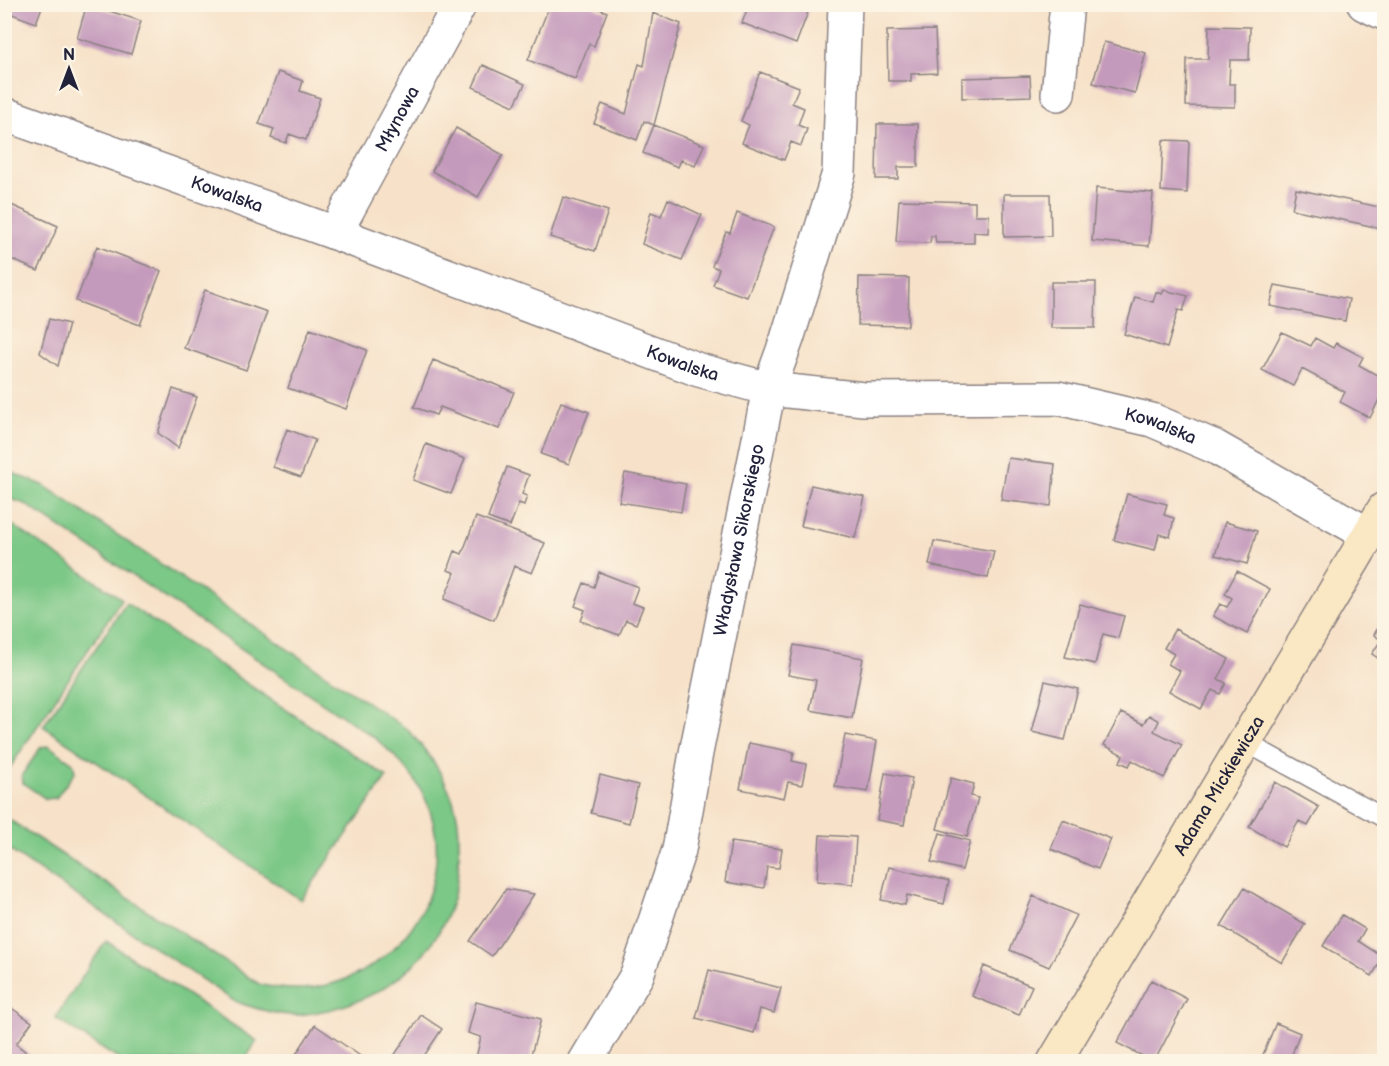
<svg xmlns="http://www.w3.org/2000/svg" width="1389" height="1066" viewBox="0 0 1389 1066" font-family="'Balsamiq Sans',sans-serif">
<style>
.green{fill:#7cc886;stroke:#4f7560;stroke-width:1.5}
.building{fill:#c49abc}
.lines{fill:none;stroke-linecap:round;stroke-linejoin:round}
.service-casing{stroke:#8c8282;stroke-width:21}
.minor-casing{stroke:#8c8282;stroke-width:36}
.secondary-casing{stroke:#8c8282;stroke-width:36}
.service{stroke:#fff;stroke-width:18}
.minor{stroke:#fff;stroke-width:33}
.secondary{stroke:#fae7c3;stroke-width:33}
.labels{text-anchor:middle;dominant-baseline:central;stroke-width:4.5;stroke-linejoin:round;paint-order:stroke}
.street-label{font-size:18px;fill:#22223b;stroke:#fcf5e5}
</style>
<rect width="100%" height="100%" fill="#fcf5e5"/>
<filter id="ink" filterUnits="userSpaceOnUse"><feTurbulence type="fractalNoise" baseFrequency=".0167" numOctaves="2"/><feDisplacementMap in="SourceGraphic" scale="12" xChannelSelector="R" yChannelSelector="G"/><feConvolveMatrix kernelMatrix="1 2 1 2 8 2 1 2 1" color-interpolation-filters="sRGB"/></filter>
<filter id="wash" filterUnits="userSpaceOnUse"><feTurbulence type="fractalNoise" baseFrequency=".008" numOctaves="4" result="noise"/><feDisplacementMap in="SourceGraphic" scale="24" xChannelSelector="R" yChannelSelector="G"/><feGaussianBlur stdDeviation="1.35" result="paint"/><feColorMatrix in="noise" values="0 0 0 0 0 0 0 0 0 0 0 0 0 0 0 0 0 1.4 0 .05"/><feComposite in="paint" operator="in"/></filter>
<g filter="url(#wash)">
<rect width="100%" height="100%" fill="#f7e2c9"/>
<path class="green" d="M5 470 43 485 407 729C429 753 448 779 456 811 460 826 459 841 459 856 458 935 403 993 328 1010 316 1012 304 1016 292 1015 272 1014 253 1008 234 1001L5 847V817L259 984C359 1012 461 917 431 814 422 782 399 759 375 738L25 504 5 497Z
M5 520 122 599 5 775Z
M126 603 387 777 301 900 43 726Z
M49 746 73 763 75 772 56 798 46 799 23 783 22 775 41 747Z
M106 941 257 1041 244 1061H121L55 1018Z"/>
<g id="blocks">
<path class="building" d="M4 4H43L36 23 4 11Z
M87 4 141 21 131 54 77 38Z
M550 4H587L607 12 594 46 589 44 575 79 528 60Z
M749 4H811L796 44 742 23Z
M653 13 681 24 654 125 644 121 637 140 594 123 602 104 626 114 639 64 644 66Z
M1209 26 1250 27 1249 60H1230L1229 84H1235V107L1186 106 1187 59H1208Z
M935 30 937 73 911 74V81H888L887 31Z
M1104 42 1146 53 1135 93 1093 83Z
M483 65 525 84 514 106 473 87Z
M278 72 303 81 300 91 320 98 306 140 289 134 286 143 271 138 274 129 259 124Z
M760 72 799 87 792 103 804 108 798 125 807 129 801 146 791 142 784 160 742 143 749 125 741 121Z
M1030 76 1031 96 962 98V78Z
M877 124H918V167H898V179H876Z
M654 125 704 145 695 166 681 160 678 167 643 153Z
M456 128 503 155 478 197 432 171Z
M1163 140 1189 141 1187 193 1161 191Z
M1096 188 1153 193 1149 246 1092 241Z
M1296 189 1384 208V229L1292 209Z
M1004 194H1050L1051 236 1004 237Z
M563 197 608 211 595 251 550 237Z
M668 199 702 215 682 260 642 244 651 212 661 216Z
M899 200 975 202V215H989L988 233 974 232V243H936L935 236H931L930 243 896 242Z
M7 203 58 226 38 271 4 256V209Z
M737 213 774 227 747 297 713 285 719 269 712 266 726 232 730 233Z
M97 246 161 271 140 325 76 301Z
M1384 269V283L1379 280Z
M859 277 909 278 908 326 858 325Z
M1051 282H1096L1095 328H1051Z
M1275 285 1349 299 1345 321 1270 306Z
M205 290 267 312 246 370 184 348Z
M1164 290 1188 296 1183 311 1178 310 1167 348 1124 334 1135 297 1153 302 1156 292 1162 294Z
M49 319 69 324 58 366 40 353Z
M310 329 367 350 346 409 288 388Z
M1282 332 1311 346 1315 338 1333 348 1336 343 1363 357 1359 365 1384 379V389L1370 418 1340 402 1345 392 1302 369 1293 386 1262 370Z
M433 360 514 392 499 429 440 407 436 415 414 407Z
M173 389 197 397 178 448 158 433Z
M561 402 589 412 569 464 541 454Z
M287 429 315 440 301 477 273 467Z
M426 444 465 459 451 494 413 480Z
M1008 458 1055 464 1051 506 1001 500Z
M507 467 529 475 522 494 527 496 524 505 519 503 510 526 488 518Z
M625 473 686 484 681 512 619 502Z
M811 485 865 497 855 538 801 526Z
M1127 494 1167 504 1164 515 1174 518 1170 537 1159 534 1155 550 1114 540Z
M476 517 545 543 532 573 514 566 494 620 444 599 455 573 448 570 455 551 462 554Z
M1225 522 1257 531 1247 564 1215 555Z
M934 541 994 551 988 578 929 565Z
M1237 571 1270 589 1247 634 1213 616 1220 604 1227 607 1232 598 1225 594Z
M599 572 638 587 632 603 643 607 636 624 626 620 619 635 581 621 585 610 575 606 584 583 594 587Z
M1080 604 1124 616 1118 638 1103 634 1095 664 1065 657Z
M1381 622 1384 624V662L1372 654 1381 640 1374 635Z
M1175 629 1229 659 1218 679 1226 683 1220 694 1212 690 1201 709 1169 691 1180 671 1168 664 1174 654 1164 648Z
M794 645 863 658 852 718 810 710 816 680 788 675Z
M1045 681 1078 689 1065 740 1032 732Z
M1121 713 1143 724 1149 715 1159 721 1154 731 1182 745 1164 778 1132 760 1129 766 1120 762 1123 755 1104 745Z
M845 735 877 741 868 792 835 787Z
M749 743 794 752 792 761 806 764 802 785 788 782 784 798 740 789Z
M885 773 912 778 904 825 877 820Z
M600 775 638 785 629 823 591 813Z
M951 778 974 784 971 796 978 798 967 837 937 829Z
M1275 782 1319 807 1308 826 1299 821 1284 847 1249 827Z
M1063 820 1111 839 1098 869 1051 849Z
M940 833 970 841 962 870 931 862Z
M820 835 856 837 853 884 817 881Z
M731 842 782 849 779 868 767 867 764 888 725 882Z
M889 867 949 881 944 904 907 895 905 905 881 900Z
M1244 888 1305 924 1282 963 1221 926Z
M506 889 534 894 492 956 470 941Z
M1033 896 1076 915 1049 967 1010 950Z
M1342 915 1365 929 1358 941 1383 957 1372 976 1323 946Z
M984 966 1032 986 1019 1015 972 996Z
M709 970 781 988 774 1013 760 1009 754 1033 696 1018Z
M1151 980 1187 999 1154 1062 1117 1043Z
M476 1002 541 1019 529 1062H475L481 1037 468 1033Z
M4 1003 32 1022 16 1044 39 1062H4Z
M421 1015 442 1029 420 1062H390Z
M1276 1023 1300 1033 1289 1062H1260Z
M315 1025 334 1038 369 1062H291Z"/>
</g>
</g>
<g filter="url(#ink)">
<use href="#blocks" fill-opacity="0" stroke="#8c8282" stroke-width="1.5"/>
<g class="lines">
<g class="service-casing">
<path id="service" d="M1245 742 1384 818"/>
</g>
<g class="minor-casing">
<g id="minor">
<path d="M1364 4 1384 13"/>
<path d="M1058 94 1067 4"/>
<path id="s1" d="M4 114 335 233 699 370 769 389 864 399 1058 398 1152 420 1215 447 1369 535"/>
<path id="s2" d="M335 233 460 4"/>
<path id="s3" d="M585 1062 637 975 679 850 696 753 769 389 787 339 839 173 845 4"/>
</g>
</g>
<g class="secondary-casing">
<g id="secondary">
<path id="s4" d="M1054 1062 1384 509"/>
</g>
</g>
<use href="#service" class="service"/>
<use href="#minor" class="minor"/>
<use href="#secondary" class="secondary"/>
</g>
</g>
<g class="labels">
<g class="street-label">
<text stroke="none"><textPath href="#s2" startOffset="130">Młynowa</textPath></text>
<text stroke="none"><textPath href="#s1" startOffset="237">Kowalska</textPath></text>
<text stroke="none"><textPath href="#s1" startOffset="723">Kowalska</textPath></text>
<text stroke="none"><textPath href="#s1" startOffset="1209">Kowalska</textPath></text>
<text stroke="none"><textPath href="#s3" startOffset="549">Władysława Sikorskiego</textPath></text>
<text stroke="none"><textPath href="#s4" startOffset="322">Adama Mickiewicza</textPath></text>
</g>
</g>
<rect width="1389" height="1066" fill="none" stroke="#fcf5e5" stroke-width="24"/>
<g transform="translate(69 69)" stroke="#fcf5e5" stroke-width="4.5" paint-order="stroke">
<path d="M0-4.5L10 22L0 15L-10 22Z" fill="#22223b"/>
<text y="-9" font-size="16" font-weight="bold" text-anchor="middle" fill="#22223b">N</text>
</g>
</svg>
